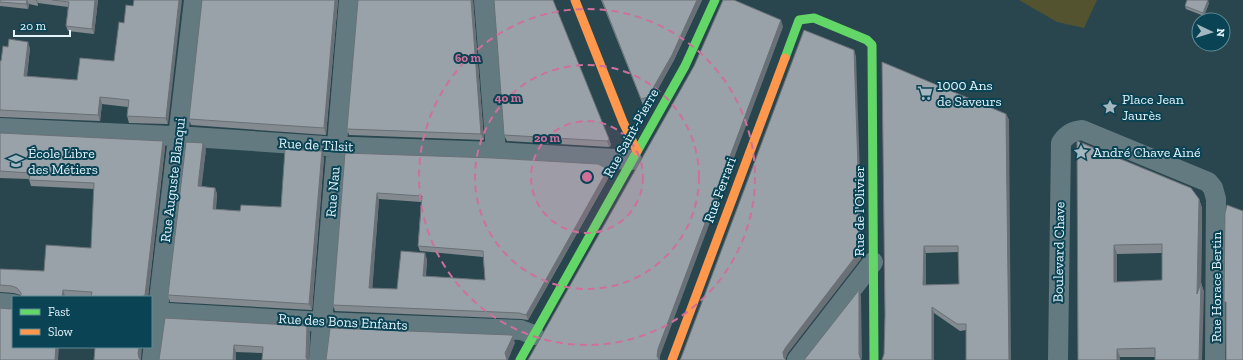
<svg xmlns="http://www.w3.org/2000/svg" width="1243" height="360" viewBox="0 0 1243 360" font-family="'Zilla Slab',serif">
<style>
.green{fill:#535330}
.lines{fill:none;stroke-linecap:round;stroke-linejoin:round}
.street{stroke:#647a81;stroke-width:20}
.fast{stroke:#63d668;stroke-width:9}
.slow{stroke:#ff974d;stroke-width:9}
.wall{fill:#838b90;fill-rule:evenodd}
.shaded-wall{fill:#6a7176}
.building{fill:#98a2a8;stroke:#6a7176;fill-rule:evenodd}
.ring{fill:none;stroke:#cf709b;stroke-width:2;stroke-dasharray:7 5}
.labels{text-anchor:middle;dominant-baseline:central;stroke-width:4;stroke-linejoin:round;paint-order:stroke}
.poi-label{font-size:14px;fill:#e3f4fb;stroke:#0a4354;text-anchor:start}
.street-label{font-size:14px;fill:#e3f4fb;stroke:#0a4354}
.centre{fill:#cf709b;stroke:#0a4354;stroke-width:2}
.ring-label{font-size:12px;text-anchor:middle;font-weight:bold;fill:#cf709b;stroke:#0a4354;stroke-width:4;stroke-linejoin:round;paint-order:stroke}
</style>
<rect width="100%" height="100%" fill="#29464f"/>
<path class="green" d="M1019 0H1097L1084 28 1057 22Z"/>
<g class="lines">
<path class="street" d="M484 0 496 152
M0 128 192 137 325 146 496 152 632 160
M0 303 13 304
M151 312 323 322 521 330 534 335
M152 360 194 0
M319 360 349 0
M797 360 873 262
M1058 360 1061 143C1066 135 1072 131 1082 130L1208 182 1213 188 1216 199 1215 360"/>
<path class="fast" d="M785 58 799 20 814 18 867 40 872 45 874 360
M520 360 685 66 715 0"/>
<path class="slow" d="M575 0 623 122 637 151
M672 360 785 58"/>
</g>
<path class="wall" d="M0 0H98L94 34 68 31 66 26 68 7 38 3V6L29 4 28 9 0 6Z
M202 0H338L326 135 191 125 189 119Z
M358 0H473L484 140 349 135 347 129Z
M601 0H702L674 60 650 103 643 105Z
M1209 3 1204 16 1186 9 1185 6Z
M126 5 168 124 129 123 127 116 128 107 102 104 100 121 0 117V61L30 48 27 76 77 80 114 61 124 23Z
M882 62 1006 114 1009 120 966 330 960 331 934 313V360H882L884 354 885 315ZM958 252 959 284 926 285V253Z
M0 133 163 141 165 147 148 297 21 296 20 295 14 293 0 292V269L44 271 91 248 94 189 31 186 29 179 0 178Z
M504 135 609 139 611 145 609 147 507 141Z
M1077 141 1199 199 1202 208 1201 284V283L1204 292 1155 357H1120V360H1078ZM1162 253V280L1117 282V254Z
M206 149 201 186 215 188 217 194 216 209 240 211 281 207 324 157 312 310 170 302 168 295Z
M345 153 610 175 528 320 521 319 335 311 333 305ZM379 199 421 202 418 246 420 251 483 257 485 280 426 276 427 259 397 289 372 288Z
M307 326 310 333 309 360H262V353L236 352 159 360Z"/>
<path class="shaded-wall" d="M27 0 29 4 28 9 26 4Z
M36 0H37L38 3V6Z
M95 0H98L94 34 92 29Z
M179 0H182L168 124 166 118Z
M335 0H338L326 135 324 128Z
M471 0H473L484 140 481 134Z
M697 0H702L674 60 650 103 648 97Z
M1208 0 1209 3 1204 16 1203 13Z
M781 20 783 27 660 356V360H659L657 356 658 349Z
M28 42 30 48 26 82 24 76Z
M854 50 856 56 860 174 861 259 788 353 786 358V360L784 358 783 352Z
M100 97 102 104 100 121 98 115Z
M1006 114 1009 120 1011 360H1009Z
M609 139 611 145 609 147 607 141Z
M163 141 165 147 148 297H142Z
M203 143 206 149 201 192 198 186Z
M322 151 324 157 312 310 309 304Z
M608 169 610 175 528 320 526 315Z
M215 188 217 194 215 215 213 209Z
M377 193 379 199 372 294 369 288Z
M1199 199 1202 208 1201 294V283L1204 292 1202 360H1199L1197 294Z
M1114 245 1117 254V290L1114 282Z
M924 246 926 253V292L923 285Z
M425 253 427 259 425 282 423 276Z
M63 290 65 296V297H62Z
M859 290 861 296 862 360 859 354Z
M932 307 934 313V360H932Z
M307 326 310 333 309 360H307L306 358Z
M513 336 515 343 508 360H507L505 353Z
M234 345 236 352V360H233Z
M56 347H59L58 360H55Z
M139 347H142L141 360 139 358 138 353Z
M1117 349 1120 357V360H1117Z"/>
<path class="building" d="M0 0H27L26 4 0 2Z
M52 0H95L92 29 66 26 69 2Z
M134 0H179L166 118 127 116 129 100 100 97 98 115 0 110V61H1L3 46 8 47 9 39 28 42 24 76 77 80 80 58 114 61 119 22 124 23 126 5 133 6Z
M202 0H335L324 128 189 119Z
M358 0H471L481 134 347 129Z
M494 0H553L609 139 607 141 504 135Z
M602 0H697L672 55 648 97 641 99Z
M723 0H734L781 20 658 349 657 356 659 360H528L694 66Z
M1187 0H1208L1203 13 1185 6Z
M804 30 854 50 858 168 859 252 786 347 783 352 784 358 786 360H680L681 358Z
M882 62 1006 114 1009 360H966V324H957L932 307V360H882L884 354 885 315ZM924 246H958L959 284 923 285Z
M0 133 163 141 145 295 142 297H91L92 292 63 290 62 297H21V293L17 288 12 286 0 285V269L44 271 46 245 91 248 94 183 29 180 30 173 0 171Z
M1077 141 1191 188 1199 199 1197 294 1201 283 1199 360H1155V348L1117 349V360H1078ZM1162 244V280L1114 282V245Z
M186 142 203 143 198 186 215 188 213 209 240 211 241 205 281 207 285 149 322 151 309 304 168 295Z
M345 153 493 158 598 164 608 169 526 315 519 313 333 305ZM377 193 422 196 418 246 483 251 485 280 423 276 425 253 401 251 397 289 369 288Z
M1227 205 1243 211V360H1226V302H1224L1225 213Z
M859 290V354L861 360H804Z
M0 308 10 309 13 308V347H56L55 360H0Z
M165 318 307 326 306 358 308 360H262L263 347 234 345 233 360H159Z
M330 328 511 335 513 336 505 353 507 360H326Z
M95 347H139L138 353 139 358 141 360H94Z"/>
<circle cx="587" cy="177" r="56" fill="#cf709b" fill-opacity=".12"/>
<g class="ring">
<circle cx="587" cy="177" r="56"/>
<circle cx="587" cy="177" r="112"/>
<circle cx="587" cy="177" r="168"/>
</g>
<defs>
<g id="supermarket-bare" transform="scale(1.2)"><path d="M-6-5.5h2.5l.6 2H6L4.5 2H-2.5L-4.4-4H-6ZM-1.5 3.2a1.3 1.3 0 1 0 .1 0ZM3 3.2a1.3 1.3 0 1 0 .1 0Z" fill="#a2b7bf" stroke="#0a4354" stroke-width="2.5" paint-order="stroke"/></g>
<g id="sight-bare" transform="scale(1.2)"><path d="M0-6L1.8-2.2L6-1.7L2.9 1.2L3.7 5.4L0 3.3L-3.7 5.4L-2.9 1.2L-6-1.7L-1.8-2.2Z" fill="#a2b7bf" stroke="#0a4354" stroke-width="2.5" paint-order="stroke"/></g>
<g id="school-bare" transform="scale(1.2)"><path d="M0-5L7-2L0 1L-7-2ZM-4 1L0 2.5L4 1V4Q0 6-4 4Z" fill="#a2b7bf" stroke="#0a4354" stroke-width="2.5" paint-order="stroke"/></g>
</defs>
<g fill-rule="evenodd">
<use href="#supermarket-bare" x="925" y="93"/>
<use href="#sight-bare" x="1110" y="107"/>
<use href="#sight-bare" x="1081" y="152"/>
<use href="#school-bare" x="16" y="161"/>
</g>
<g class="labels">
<g class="poi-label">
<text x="937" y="85">1000 Ans<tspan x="937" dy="16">de Saveurs</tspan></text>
<text x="1122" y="99">Place Jean<tspan x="1122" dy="16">Jaurès</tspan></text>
<text x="1093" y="152">André Chave Ainé</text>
<text x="28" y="153">École Libre<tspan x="28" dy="16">des Métiers</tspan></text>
</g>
<g class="street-label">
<text transform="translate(631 133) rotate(-61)">Rue Saint-Pierre</text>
<text transform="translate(316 145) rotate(3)">Rue de Tilsit</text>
<text transform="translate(173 180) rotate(-83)">Rue Auguste Blanqui</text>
<text transform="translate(720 190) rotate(-70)">Rue Ferrari</text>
<text transform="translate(333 192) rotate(-85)">Rue Nau</text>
<text transform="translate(859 211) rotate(-90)">Rue de l'Olivier</text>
<text transform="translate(1059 252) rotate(-89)">Boulevard Chave</text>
<text transform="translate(1216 287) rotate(-90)">Rue Horace Bertin</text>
<text transform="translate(343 322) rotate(3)">Rue des Bons Enfants</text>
</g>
</g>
<circle cx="587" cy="177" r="6" class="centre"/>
<g class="ring-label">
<text x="468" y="62">60 m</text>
<text x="508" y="102">40 m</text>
<text x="547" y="142">20 m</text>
</g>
<rect x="12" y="296" width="140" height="52" fill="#0a4354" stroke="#618a97"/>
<rect x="20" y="309" width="20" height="6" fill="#63d668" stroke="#618a97"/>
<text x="48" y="316" font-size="12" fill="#e3f4fb">Fast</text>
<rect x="20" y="329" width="20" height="6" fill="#ff974d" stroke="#618a97"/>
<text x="48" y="336" font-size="12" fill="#e3f4fb">Slow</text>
<g transform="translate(1211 32) rotate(94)"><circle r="19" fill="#0a4354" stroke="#618a97"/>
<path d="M0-3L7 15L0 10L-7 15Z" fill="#a2b7bf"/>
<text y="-6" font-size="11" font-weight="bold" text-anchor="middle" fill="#e3f4fb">N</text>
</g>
<path d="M14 30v6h56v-6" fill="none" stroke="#e3f4fb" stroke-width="2"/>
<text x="20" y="30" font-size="12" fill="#e3f4fb" stroke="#0a4354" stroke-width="3" paint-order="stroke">20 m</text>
</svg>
